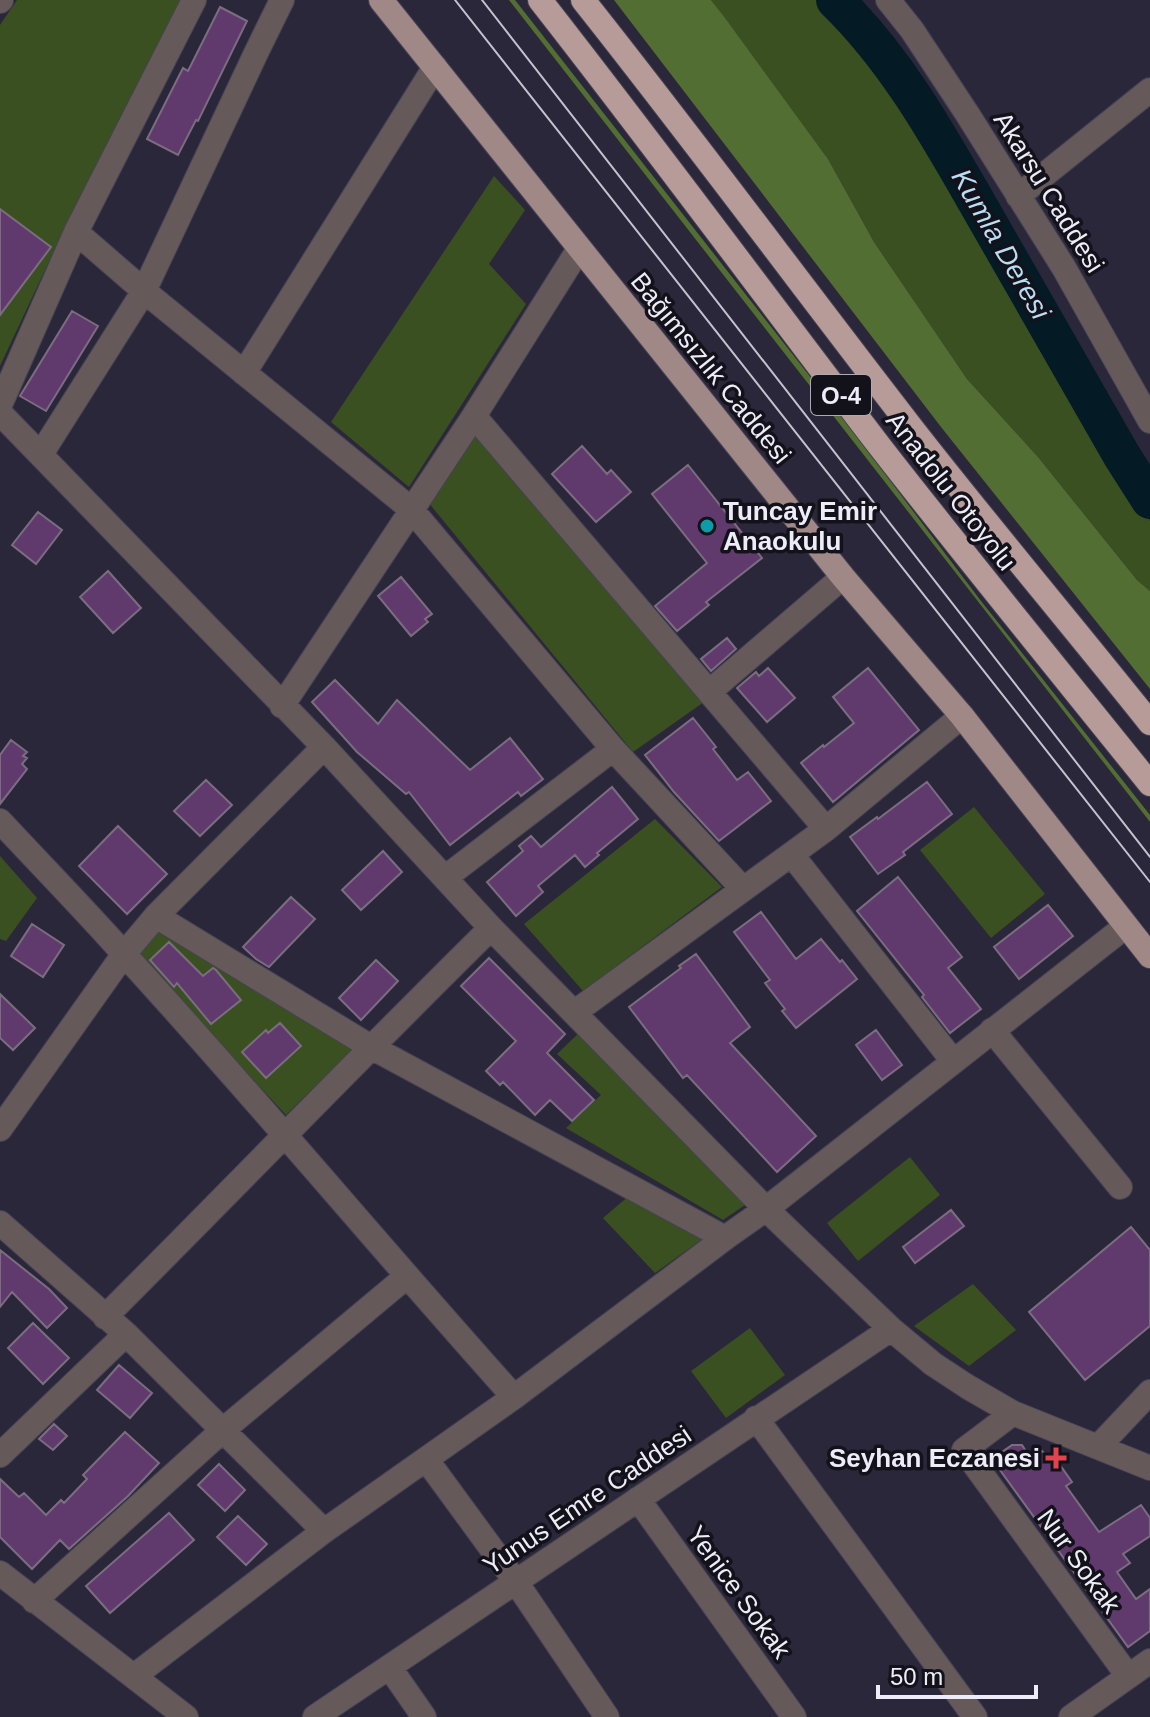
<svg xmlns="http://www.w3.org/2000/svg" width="1150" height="1717" viewBox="0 0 1150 1717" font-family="Helvetica,sans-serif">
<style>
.green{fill:#3a5020}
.forest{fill:#526e32}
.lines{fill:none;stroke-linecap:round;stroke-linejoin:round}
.river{stroke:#041b26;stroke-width:38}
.building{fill:#613a6d;stroke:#7b6d80;stroke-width:2}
.minor-casing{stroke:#464355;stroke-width:26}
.major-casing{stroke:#464355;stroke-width:26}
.highway-casing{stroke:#464355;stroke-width:26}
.minor{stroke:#655a59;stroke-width:24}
.major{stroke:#a08887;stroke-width:24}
.highway{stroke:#b79b98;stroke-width:24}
.tram{stroke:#c4c2cf;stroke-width:2}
.culture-dot{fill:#0f9aa8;stroke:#13121a;stroke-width:3}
.health-dot{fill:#e0444e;stroke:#13121a;stroke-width:3}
.labels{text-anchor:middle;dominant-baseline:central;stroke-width:7;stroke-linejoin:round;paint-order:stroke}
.shield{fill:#13121a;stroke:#acabb5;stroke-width:2}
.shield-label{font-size:24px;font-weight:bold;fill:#edecf8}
.street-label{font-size:26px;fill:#edecf8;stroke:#13121a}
.poi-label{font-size:26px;font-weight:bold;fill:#edecf8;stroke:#13121a;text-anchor:start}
.water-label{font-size:28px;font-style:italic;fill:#b9def4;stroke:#13121a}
</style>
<rect width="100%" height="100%" fill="#2b273a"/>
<path class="green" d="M17 0H184L77 202 0 366V25Z
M711 0H820L853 33 885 72 1150 521V591L1137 580 1038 457 967 379 874 242 828 159Z
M494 176 525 210 489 264 526 304 409 487 331 422Z
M477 430 704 702 633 752 428 502Z
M974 807 1045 894 991 938 920 850Z
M655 819 722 887 583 991 524 924Z
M0 856 37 898 6 941 0 939Z
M160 929 355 1047 286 1115 136 953Z
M581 1031 745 1205 723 1220 566 1128 601 1095 557 1054Z
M910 1157 940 1195 858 1261 827 1223Z
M630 1195 704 1238 655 1273 603 1218Z
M973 1284 1016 1330 969 1366 914 1326Z
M750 1328 785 1375 726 1418 691 1371Z"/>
<path class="forest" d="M509 0H515L848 425 981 601 1150 815V822Z
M614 0H711L725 18 828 159 874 242 967 379 1038 457 1137 580 1150 591V689L941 427Z"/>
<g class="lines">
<path class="river" d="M835 0C900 63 943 144 988 222 1032 300 1077 378 1122 456L1150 500"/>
</g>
<path class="building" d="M220 7 247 21 198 121 196 120 178 155 147 139 183 68 188 71Z
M0 209 51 247 0 315Z
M72 311 98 326 46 411 20 396Z
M582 446 607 474 611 470 631 492 596 522 552 474Z
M688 465 762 558 706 602 709 605 677 631 655 606 707 563 652 494Z
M38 512 62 530 36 564 12 545Z
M108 571 141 608 113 633 80 597Z
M401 577 432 614 425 619 428 622 411 636 378 596Z
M727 638 736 649 711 671 701 659Z
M768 668 795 698 767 722 737 688 756 672 759 676Z
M868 668 919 730 833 802 801 763 823 745 824 747 854 723 833 697Z
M335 680 378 724 397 700 470 770 510 738 543 779 521 796 518 792 450 845 409 792 406 794 357 752 312 702Z
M693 718 716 747 713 749 737 780 748 772 771 801 719 841 674 792 645 755Z
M11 740 27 752 23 756 27 758 22 764 27 769 0 804V755Z
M206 780 232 805 200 836 174 811Z
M927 782 952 814 903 852 905 855 878 874 850 837 877 817 878 819Z
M612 787 638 819 597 853 599 855 585 867 575 855 538 886 543 892 516 916 487 882 523 851 519 846 531 836 541 847Z
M118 826 167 874 127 914 79 866Z
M383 851 402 872 361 910 342 890Z
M898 877 962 957 948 968 981 1009 950 1033 922 997 924 995 857 911Z
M291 897 315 919 269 967 256 959 243 947Z
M1048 905 1073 936 1019 979 994 947Z
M761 912 796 959 821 939 840 962 842 960 857 979 796 1028 782 1011 785 1009 765 983 770 980 734 932Z
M32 924 64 945 43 977 11 956Z
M169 942 203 976 213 968 216 970 241 1000 211 1024 177 983 174 987 150 960Z
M696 954 750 1027 730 1043 816 1136 777 1172 687 1075 683 1078 629 1007 681 968 679 966Z
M489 958 565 1034 547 1053 594 1100 572 1121 550 1100 535 1115 503 1082 500 1085 486 1071 516 1041 461 986Z
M376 960 398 981 361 1020 339 998Z
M0 994 35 1028 13 1050 0 1038Z
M280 1023 301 1046 266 1078 242 1052 266 1030 268 1033Z
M876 1030 902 1065 882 1080 856 1045Z
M951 1210 964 1226 915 1263 903 1247Z
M1131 1227 1150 1250V1326L1085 1380 1029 1312Z
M0 1250 49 1289 67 1308 47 1328 12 1292 0 1307Z
M33 1323 69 1358 43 1384 8 1348Z
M119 1365 152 1393 130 1418 97 1390Z
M54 1424 67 1436 53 1450 39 1439Z
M125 1432 159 1463 128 1496 69 1549 60 1540 32 1569 0 1537V1479L19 1497 24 1493 46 1515 61 1500 64 1503 87 1479 83 1475Z
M1012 1445H1022L1031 1459 1042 1451 1055 1468 1060 1465 1072 1482 1066 1486 1099 1532 1141 1505 1150 1518V1536L1123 1554 1130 1563 1117 1572 1136 1599 1150 1589V1631L1128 1647 992 1459Z
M219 1464 245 1490 225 1511 198 1485Z
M169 1513 194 1540 110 1613 86 1586Z
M238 1516 267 1544 246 1565 217 1537Z"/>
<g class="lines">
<g class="minor-casing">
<path id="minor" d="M888 0 912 30 968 115 1064 268 1150 421
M0 1 1 0
M1018 196 1150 90
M76 232 144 291 411 509 613 749 743 889
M244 373 435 67
M0 405 76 232 194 0
M0 413 324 747 491 928 766 1209 891 1329 933 1364 968 1387 1013 1413 1150 1468
M474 416 826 829
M41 454 144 291 256 53 282 0
M709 692 843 577
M282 706 474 416 579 249
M0 821C41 865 84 909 124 954 257 1099 382 1250 514 1397
M792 855 953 1061
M446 877 613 749
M156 916 371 1047 725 1238
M575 1012 826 829 962 716
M992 1030 1120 1187
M0 1129 124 954 156 916 324 747
M0 1223 126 1334 324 1531
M105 1317C234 1188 361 1056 491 928
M1013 1413 964 1450 1128 1676
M756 1418 975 1717
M1099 1446 1150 1392
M0 1455 126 1334
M426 1459 516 1582 607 1717
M638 1499 794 1717
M0 1573 186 1717
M34 1601 223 1430 406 1277
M390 1668 424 1717
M134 1676 324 1531 514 1397 725 1238 766 1209 1126 926
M315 1717 891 1329
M1071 1717 1150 1661"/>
</g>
<g class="major-casing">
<path id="major" d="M381 0 843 577 962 716 1150 956"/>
</g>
<g class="highway-casing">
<path id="highway" d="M540 0C656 148 767 299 881 448 969 561 1060 672 1150 784
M583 0C695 141 801 285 911 427 989 527 1071 624 1150 723"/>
</g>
<use href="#minor" class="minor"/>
<use href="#major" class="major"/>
<use href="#highway" class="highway"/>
<path class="tram" d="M455 0 1150 882
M482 0 1150 857"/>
</g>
<circle class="culture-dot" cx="707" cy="526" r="8"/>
<path class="health-dot" d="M1052 1446h8v8h8v8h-8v8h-8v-8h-8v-8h8z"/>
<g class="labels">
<rect class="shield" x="811" y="375" width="60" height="40" rx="6"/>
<g class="shield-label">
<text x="841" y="395">O-4</text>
</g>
<g class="street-label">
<text transform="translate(1049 192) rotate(58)">Akarsu Caddesi</text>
<text transform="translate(711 368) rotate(51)">Bağımsızlık Caddesi</text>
<text transform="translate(951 491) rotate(52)">Anadolu Otoyolu</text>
<text transform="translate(587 1500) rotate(-34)">Yunus Emre Caddesi</text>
<text transform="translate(1079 1561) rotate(54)">Nur Sokak</text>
<text transform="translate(739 1592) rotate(54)">Yenice Sokak</text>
</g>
<g class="poi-label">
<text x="723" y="511">Tuncay Emir<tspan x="723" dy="30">Anaokulu</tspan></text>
<text x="1040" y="1458" text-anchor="end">Seyhan Eczanesi</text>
</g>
<g class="water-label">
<text transform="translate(1001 244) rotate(60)">Kumla Deresi</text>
</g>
</g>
<path d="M878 1685v12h158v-12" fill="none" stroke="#edecf8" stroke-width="4"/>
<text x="890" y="1685" font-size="24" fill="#edecf8" stroke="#13121a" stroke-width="6" paint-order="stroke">50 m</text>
</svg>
